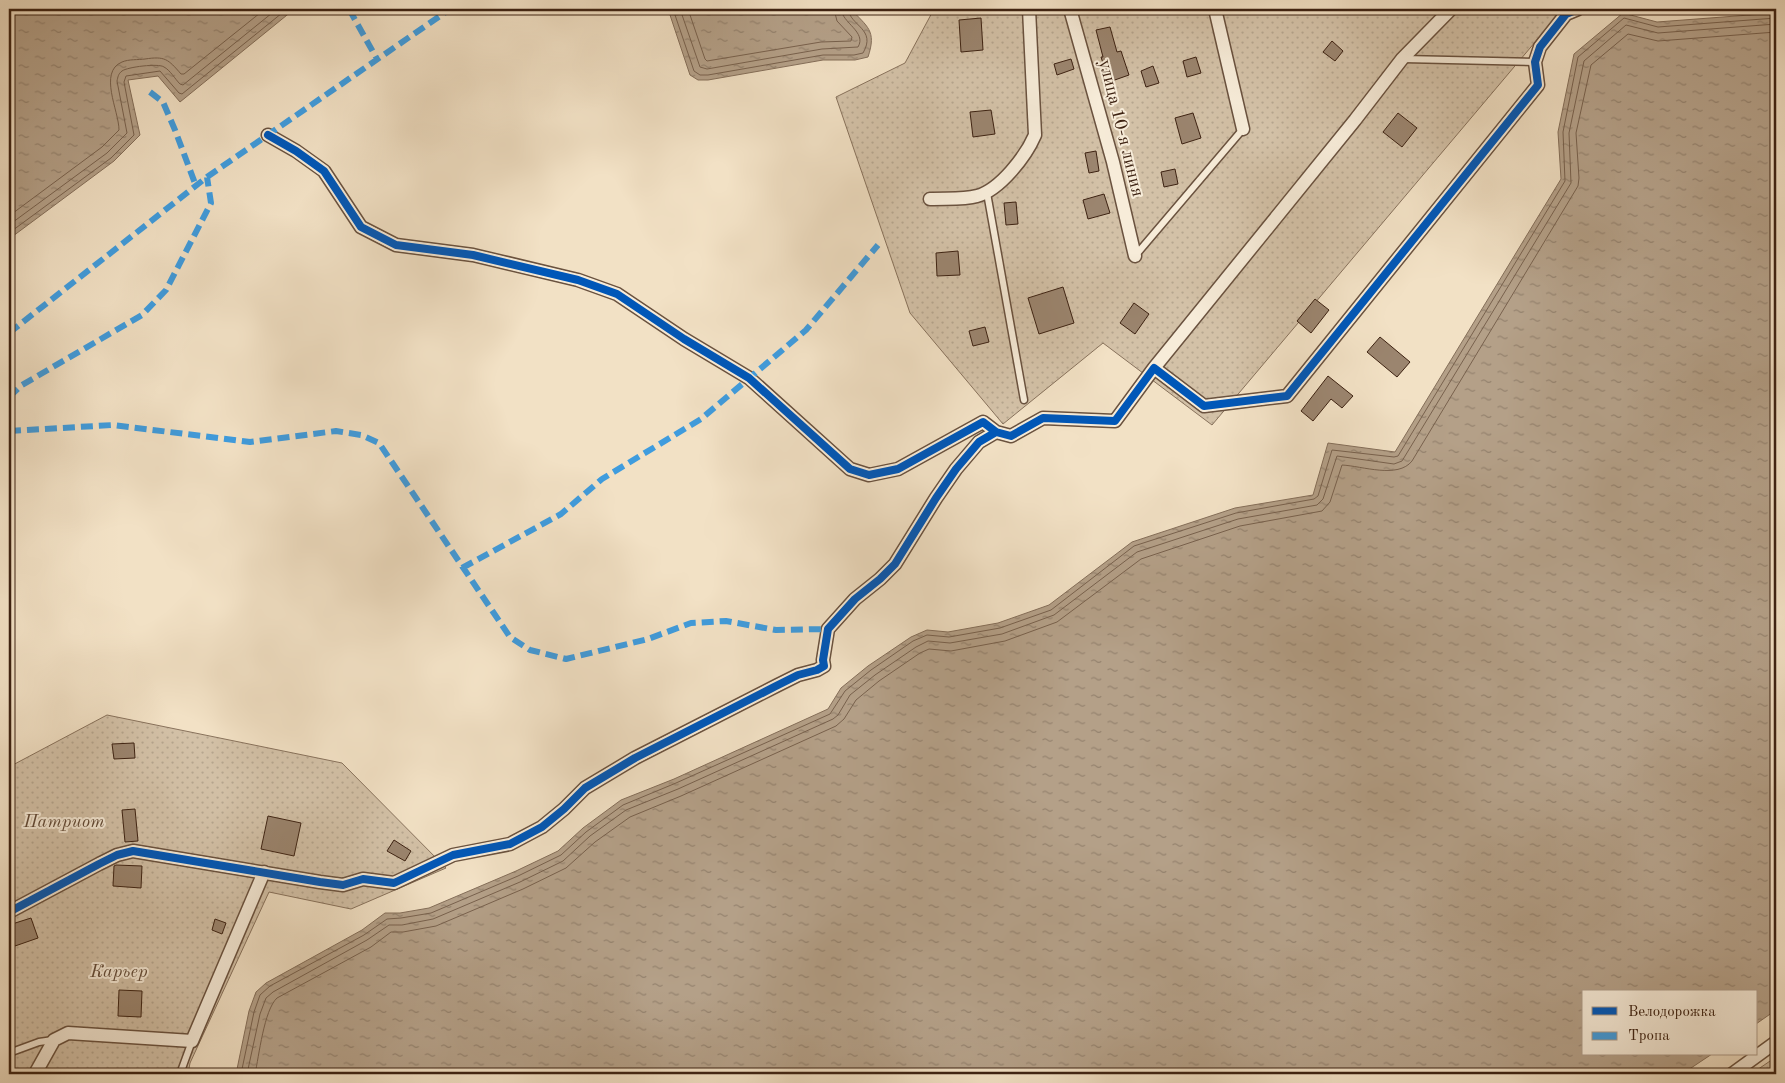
<svg xmlns="http://www.w3.org/2000/svg" width="1785" height="1083" viewBox="0 0 1785 1083" font-family="'Old Standard TT',serif">
<style>
.park{fill:url(#park-dots);stroke:#88725c}
.water{fill:url(#water-ripples);stroke:#846e59}
.lines{fill:none;stroke-linecap:round;stroke-linejoin:round}
.shore{stroke:#78614d;stroke-width:1}
.building{fill:#9b856f;stroke:#3d2212}
.lane-casing{stroke:#6a523f;stroke-width:9}
.street-casing{stroke:#6a523f;stroke-width:15}
.lane{stroke:#f7ecd9;stroke-width:6}
.street{stroke:#f7ecd9;stroke-width:12}
.quiet{stroke:#3f9cde;stroke-width:6;stroke-dasharray:12 6;stroke-linecap:butt}
.cycleway-casing{stroke:#f7ecd9;stroke-width:11}
.cycleway{stroke:#0057b8;stroke-width:8}
.labels{text-anchor:middle;dominant-baseline:central;stroke-width:4;stroke-linejoin:round;paint-order:stroke}
.street-label{font-size:18px;fill:#3d2212;stroke:#f7ecd9}
.park-label{font-size:18px;font-style:italic;fill:#624a37;stroke:#f7ecd9}
</style>
<defs>
<pattern id="park-dots" width="8" height="8" patternUnits="userSpaceOnUse" patternTransform="scale(1.25)"><rect width="8" height="8" fill="#d3c1a7"/><path d="M2 2h.1M6 6h.1" fill="none" stroke="#b6a68f" stroke-width="1.8" stroke-linecap="round"/></pattern>
<pattern id="water-ripples" width="26" height="14" patternUnits="userSpaceOnUse" patternTransform="scale(1.25)"><rect width="26" height="14" fill="#b4a088"/><path d="M2 4q2-2 4 0t4 0M15 11q2-2 4 0t4 0" fill="none" stroke="#94826e"/></pattern>
</defs>
<rect width="100%" height="100%" fill="#f2e1c5"/>
<filter id="stains"><feTurbulence type="fractalNoise" baseFrequency=".004" numOctaves="4"/><feColorMatrix values="0 0 0 0 .2 0 0 0 0 .09 0 0 0 0 .02 0 0 0 .5 -.17"/></filter>
<radialGradient id="worn" r=".72"><stop offset=".6" stop-color="#630" stop-opacity="0"/><stop offset="1" stop-color="#630" stop-opacity=".3"/></radialGradient>
<path class="park" d="M934 9H1563L1212 425 1103 343 1003 424 910 313 836 97 905 63Z
M107 715 342 763 446 868 351 909 269 892 190 1063 188 1074H9V767Z
M1776 1057V1074H1751Z"/>
<path class="water" d="M9 9H292V11L180 102 158 76 128 80 140 135 114 161 9 239Z
M668 9H851C867 27 877 30 868 57L855 60H823L708 80H698L690 75Z
M1623 13 1657 22 1776 13V1010L1756 1024V992H1584V1054H1712L1682 1074H236L249 1011 256 992 266 983 362 930 385 913H400L429 908 516 871 558 851 583 828 621 800 674 779 828 709 841 688 868 666 911 637 927 630 948 632 998 623 1049 605 1132 542 1235 508 1313 495 1328 443 1395 452 1561 179 1558 132 1574 54Z"/>
<g class="lines">
<path class="shore" d="M673 9 694 71 700 75H708L823 55H854L863 53C877 29 850 26 848 9
M680 9 700 67 707 69 822 49 858 47C867 32 842 23 841 9
M688 9 705 59 707 61 821 42 851 41 852 37 837 21 834 9
M9 216 102 147 119 130C119 111 98 72 122 62 129 59 138 60 145 59 165 56 168 59 181 74H184L265 9
M9 225 107 153 127 133 117 81C118 77 118 74 122 71 127 67 159 63 164 67 170 70 175 79 180 84L183 85 277 9
M9 233 111 158 134 135 124 82 126 76 160 71 179 93 182 94 287 9
M241 1074 254 1012 260 995 270 986 364 935 387 919 401 918 431 913 518 876 561 855 586 832 623 805 676 783 830 714 845 691 871 670 913 641 927 635 949 637 1000 628 1051 610 1134 546 1236 513 1314 499 1318 496 1332 450 1394 457 1398 456 1565 181 1563 132 1578 57 1624 18 1658 27 1776 18
M247 1074 260 1014 266 998 273 992 367 940 389 925H402L433 919 520 882 563 861 590 836 626 810 678 789 833 719 838 715 850 695 875 675 916 647 928 641 950 643 1002 634 1054 615 1137 552 1238 519 1317 505 1323 499 1337 456 1394 464 1402 461 1571 183 1569 133 1584 61 1626 25 1658 33 1776 24
M255 1074C259 1056 264 1010 277 998L371 947 391 932H403L436 926 523 889 566 868 595 842 630 817 681 796 836 726 844 719 856 700 879 681 920 653 929 649 951 651 1005 641 1057 622 1141 559 1240 526 1322 511 1330 502 1342 465C1362 466 1398 479 1412 461L1578 186 1579 178 1576 133 1591 65 1628 34 1658 41 1776 32"/>
</g>
<path class="building" d="M981 18 983 50 961 52 959 20Z
M1110 27 1117 52 1121 51 1129 75 1109 82 1101 57H1103L1096 30Z
M1332 41 1343 51 1335 61 1323 52Z
M1196 57 1201 73 1187 77 1183 61Z
M1071 59 1074 69 1057 75 1054 64Z
M1153 66 1159 83 1146 87 1141 71Z
M991 110 995 134 973 137 970 112Z
M1193 113 1201 138 1182 144 1175 118Z
M1398 113 1417 128 1402 147 1383 132Z
M1096 151 1099 171 1089 173 1085 153Z
M1175 169 1178 184 1164 187 1161 172Z
M1104 194 1110 213 1088 219 1083 200Z
M1016 202 1018 224 1006 225 1004 203Z
M958 251 960 275 937 276 936 253Z
M1063 287 1074 323 1039 334 1028 298Z
M1315 299 1329 310 1311 333 1297 321Z
M1134 303 1149 314 1135 334 1120 323Z
M985 327 989 342 973 346 969 331Z
M1380 337 1410 362 1397 377 1367 352Z
M1328 376 1353 396 1342 408 1331 399 1313 421 1301 411Z
M134 743 135 758 114 759 112 744Z
M135 809 138 841 125 842 122 810Z
M268 816 301 823 294 856 261 849Z
M394 840 411 851 405 861 387 851Z
M116 865 142 866 141 888 113 886 114 866Z
M31 918 38 938 15 946 9 925Z
M215 919 226 923 222 934 212 930Z
M119 990 142 991 141 1017 118 1016Z"/>
<g class="lines">
<g class="lane-casing">
<path id="lane" d="M1404 59 1535 62
M987 193 1024 400
M1135 256 1243 129
M9 1053 39 1042 53 1040
M180 1074 192 1041"/>
</g>
<g class="street-casing">
<path id="street" d="M1070 9 1113 162 1135 256
M1215 9 1243 129
M268 135 296 151 324 171 361 227 396 245 473 255 578 280 617 294 684 339 749 378 850 469 869 475 898 469 983 422 996 432 1011 436 1043 418 1115 421 1154 368 1204 406 1287 396 1538 85 1535 62 1540 47 1566 14 1578 9
M930 199C945 198 963 200 977 196 1000 190 1026 156 1035 135L1029 9
M1154 368 1355 120 1402 59 1451 9
M9 912 99 864 117 855 133 851 320 882 343 885 363 879 394 883 453 855 510 844 542 827 564 809 585 788 635 758 776 686 798 675 817 670 824 666 823 660 828 629 855 599 880 579 895 564 936 498 956 469 979 442 996 432
M35 1074 54 1040 68 1033 192 1041 264 872
M1732 1074 1776 1042"/>
</g>
<use href="#lane" class="lane"/>
<use href="#street" class="street"/>
<path class="quiet" d="M349 9 377 59
M150 92 163 102 175 130 196 186
M9 333 207 177 450 9
M9 397 22 385 142 315 166 290 211 203 207 177
M9 431 113 425 250 442 336 431 361 435 379 443 510 637 530 650 566 659 648 639 691 623 726 621 776 630 828 629
M462 568 561 514 602 479 701 419 806 330 878 245"/>
<g class="cycleway-casing">
<path id="cycleway" d="M268 135 296 151 324 171 361 227 396 245 473 255 578 280 617 294 684 339 749 378 850 469 869 475 898 469 983 422 996 432 1011 436 1043 418 1115 421 1154 368 1204 406 1287 396 1538 85 1535 62 1540 47 1566 14 1578 9
M9 912 99 864 117 855 133 851 320 882 343 885 363 879 394 883 453 855 510 844 542 827 564 809 585 788 635 758 776 686 798 675 817 670 824 666 823 660 828 629 855 599 880 579 895 564 936 498 956 469 979 442 996 432"/>
</g>
<use href="#cycleway" class="cycleway"/>
</g>
<g class="labels">
<g class="street-label">
<text transform="translate(1121 128) rotate(76)">улица 10-я линия</text>
</g>
<g class="park-label">
<text x="64" y="822">Патриот</text>
<text x="119" y="972">Карьер</text>
</g>
</g>
<rect width="1785" height="1083" fill="none" stroke="#f2e1c5" stroke-width="30"/>
<rect x="10" y="10" width="1765" height="1063" fill="none" stroke="#3d2212" stroke-width="2.5"/>
<rect x="15" y="15" width="1755" height="1053" fill="none" stroke="#3d2212"/>
<rect x="1582" y="990" width="175" height="65" fill="#f7ecd9" stroke="#ad9b89"/>
<rect x="1592" y="1007" width="25" height="8" fill="#0057b8" stroke="#ad9b89"/>
<text x="1628" y="1016" font-size="15" fill="#3d2212">Велодорожка</text>
<rect x="1592" y="1032" width="25" height="8" fill="#3f9cde" stroke="#ad9b89"/>
<text x="1628" y="1040" font-size="15" fill="#3d2212">Тропа</text>
<rect width="100%" height="100%" filter="url(#stains)"/>
<rect width="100%" height="100%" fill="url(#worn)"/>
</svg>
